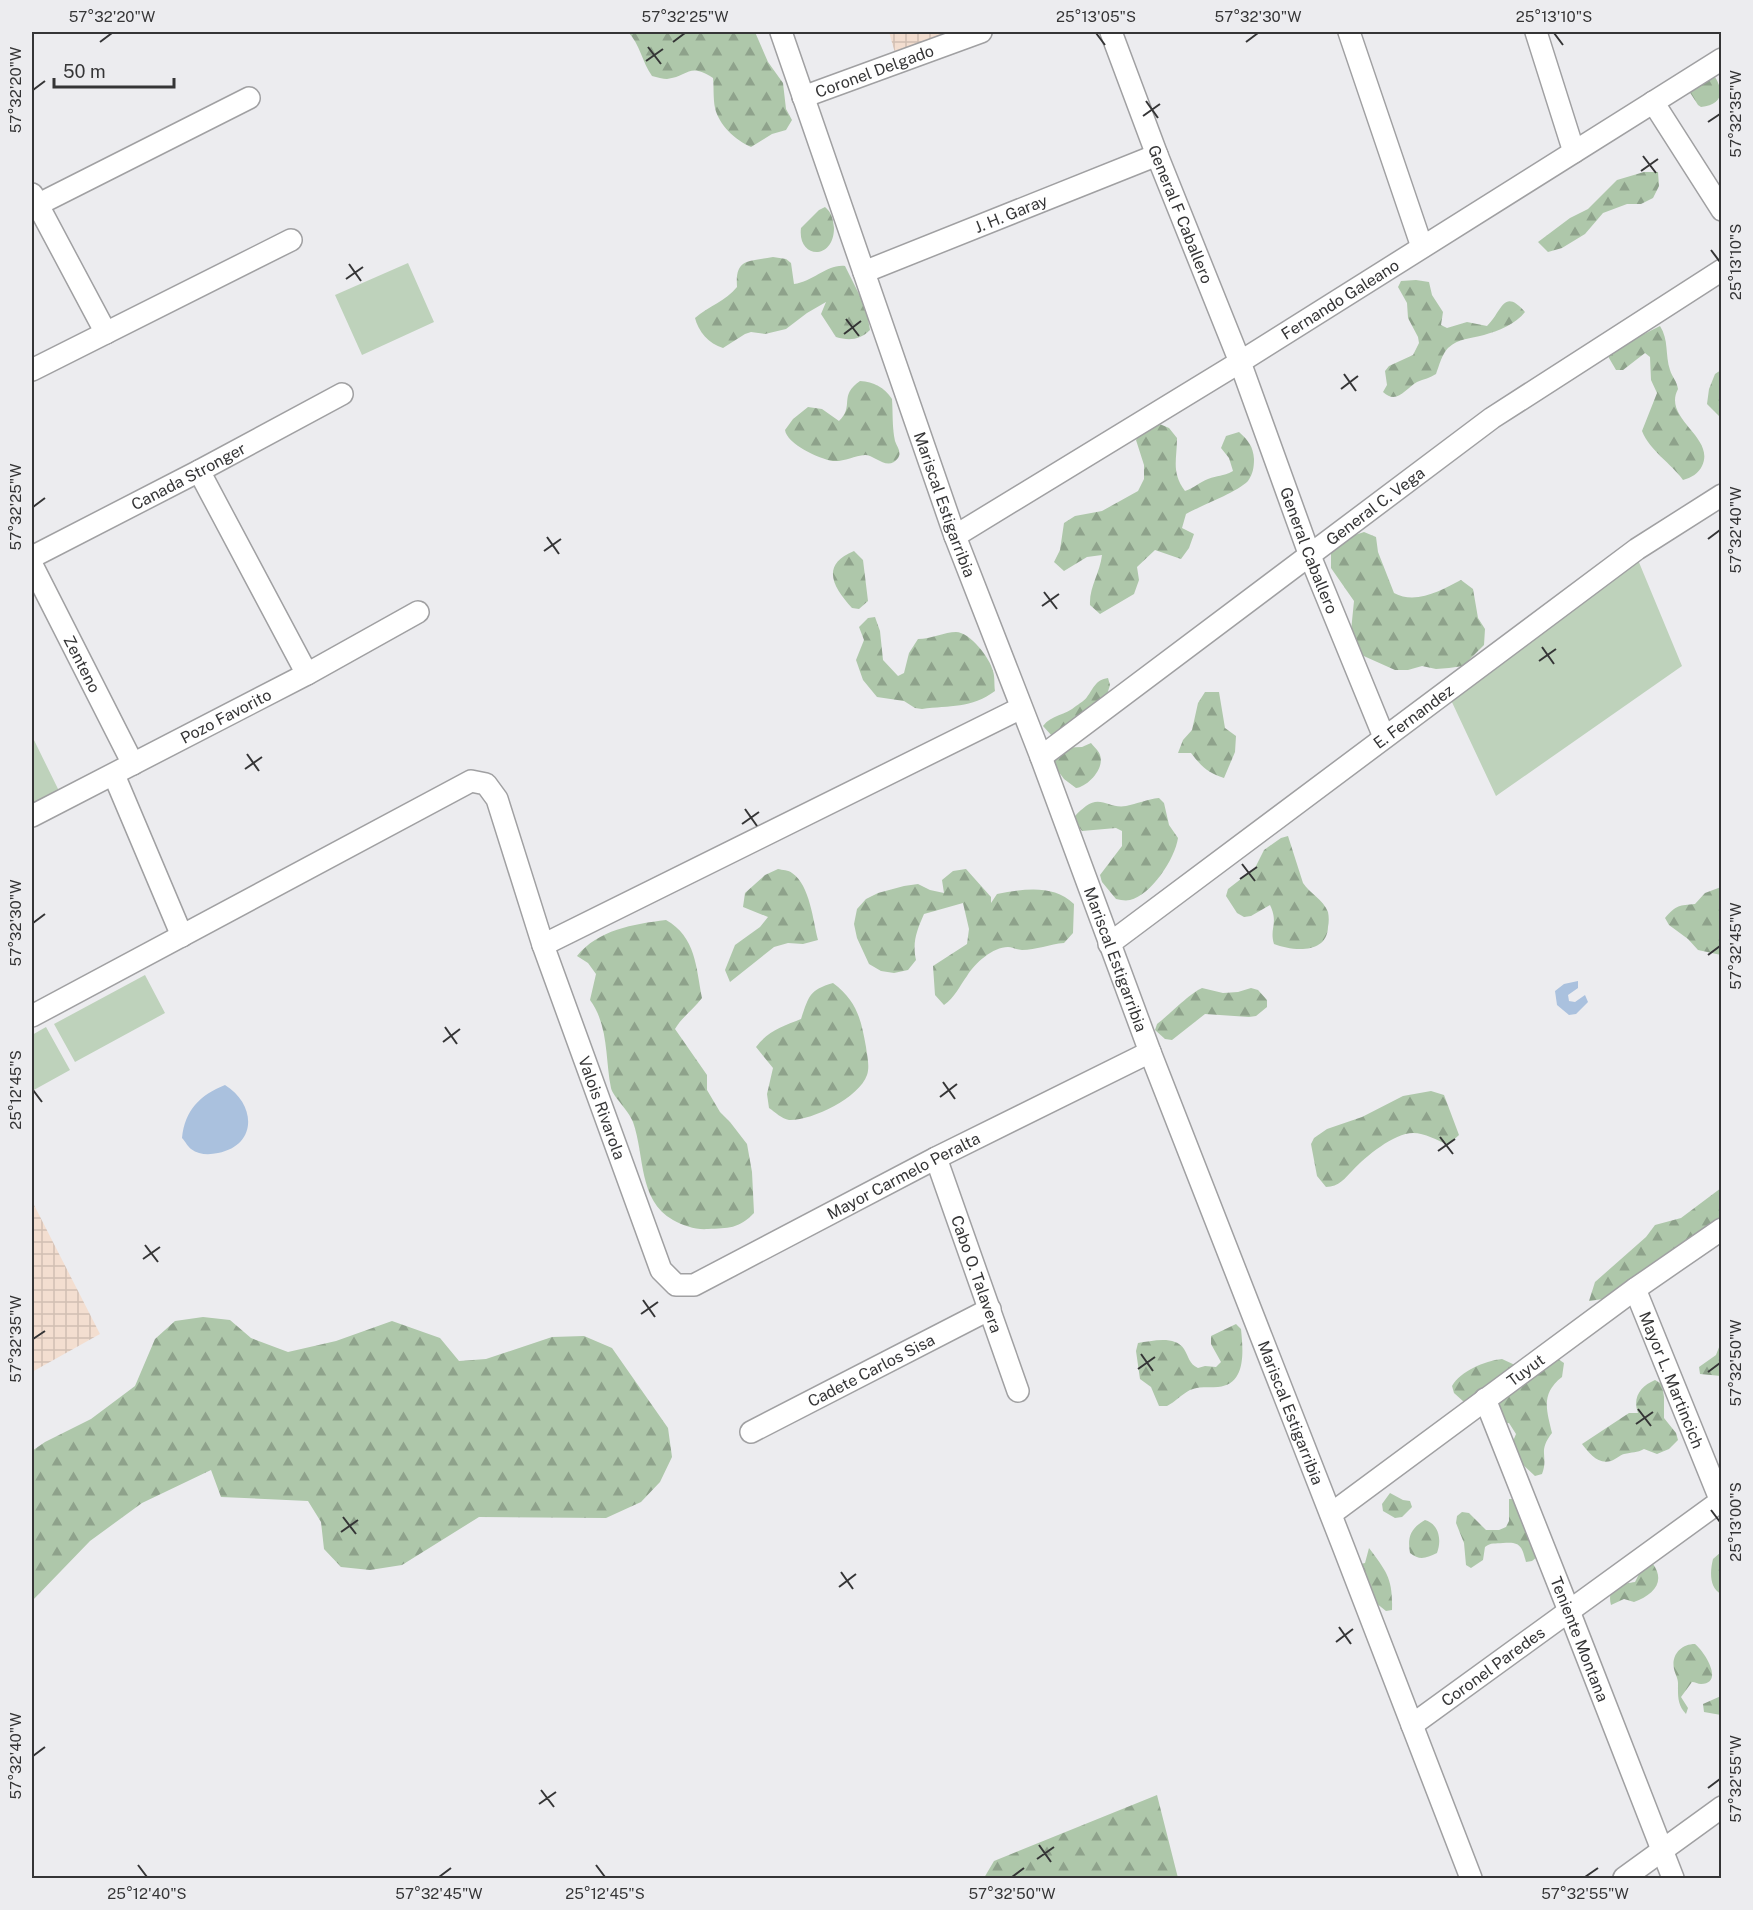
<svg xmlns="http://www.w3.org/2000/svg" width="1753" height="1910" viewBox="0 0 1753 1910" font-family="'Public Sans',sans-serif">
<style>
.industrial{fill:url(#industrial-grid)}
.forest{fill:url(#forest-firs)}
.park{fill:#bed2bb}
.water{fill:#aac1de}
.lines{fill:none;stroke-linecap:round;stroke-linejoin:round}
.minor-casing{stroke:#a0a0a2;stroke-width:24}
.minor{stroke:#fff;stroke-width:21}
.ticks{fill:none;stroke:#353536;stroke-width:2}
.labels{text-anchor:middle;dominant-baseline:central;stroke-width:6;stroke-linejoin:round;paint-order:stroke}
.street-label{font-size:16px;fill:#353536;stroke:#ececef}
.neatline{fill:none;stroke:#353536;stroke-width:2}
.ticks-label{font-size:15px;text-anchor:middle;fill:#353536}
</style>
<defs>
<pattern id="industrial-grid" width="8" height="8" patternUnits="userSpaceOnUse" patternTransform="scale(1.5)"><rect width="8" height="8" fill="#f3ded0"/><path d="M0 4h8M4 0v8" fill="none" stroke="#d1bfb3"/></pattern>
<pattern id="forest-firs" width="22" height="20" patternUnits="userSpaceOnUse" patternTransform="scale(1.5)"><rect width="22" height="20" fill="#aec7aa"/><path d="M5 1l3.5 6h-7zM16 11l3.5 6h-7z" fill="#8ea28b"/></pattern>
</defs>
<rect width="100%" height="100%" fill="#ececef"/>
<path class="industrial" d="M889 32H953L895 53Z
M32 1201 100 1334 32 1372Z"/>
<path class="forest" d="M628 32H755L768 62 783 83 786 109 792 120 786 130 772 134 751 147C735 140 719 125 715 108 713 98 714 87 713 78 689 62 689 76 667 79 663 79 657 77 652 76 642 62 640 44 628 32Z
M1715 77C1725 93 1721 105 1701 107L1698 105 1689 91Z
M1644 172H1658L1659 186 1653 198 1641 204H1627L1603 213 1585 234 1562 248 1548 252 1538 242 1570 218 1588 209 1617 180Z
M825 207C832 213 833 219 834 228 834 261 797 259 801 228L819 210Z
M773 257 786 259 791 263 794 284C813 282 827 264 845 266L866 308 870 330C860 340 849 341 836 337L821 314 826 302 807 313 786 329 765 334 751 332 745 334 723 348C709 344 698 331 695 318 709 306 726 301 737 287 735 258 748 262 773 257Z
M1416 280 1429 282 1432 295 1443 312 1441 325 1447 328 1467 322 1487 326C1502 312 1503 287 1525 312 1516 324 1498 331 1484 335 1470 339 1459 338 1448 348 1442 354 1439 366 1436 374 1430 378 1424 379 1417 382 1405 389 1397 405 1383 392L1387 385 1385 371 1389 366 1413 355 1419 343 1418 337 1408 318 1407 303 1398 287 1401 281Z
M1660 326C1669 340 1665 355 1670 370 1672 377 1677 381 1678 389 1662 419 1716 437 1702 466 1699 473 1691 478 1683 480 1671 463 1650 451 1642 431L1657 393 1651 380 1650 357 1645 353 1623 370H1616L1609 358 1605 343 1638 331 1642 335Z
M1721 370V418L1707 404 1709 389 1715 374Z
M860 381C874 382 884 387 892 399 893 413 892 427 895 441 897 447 902 452 898 458 888 472 875 455 865 455 854 456 843 462 833 461 819 459 787 444 785 430L793 419 808 407 822 409 839 421C855 406 838 396 860 381Z
M1155 422 1169 428 1177 438C1177 460 1171 472 1185 491 1194 488 1200 482 1208 479 1218 475 1222 477 1233 471L1229 458 1221 448 1226 436 1239 432C1248 440 1253 446 1254 459 1254 467 1253 474 1248 481 1236 493 1202 505 1186 514L1182 528 1194 534 1189 548 1181 559 1155 550 1137 567 1139 580 1134 594 1100 614 1090 605C1089 587 1100 573 1102 555L1087 557 1064 571 1054 562 1060 550 1064 523 1075 516 1102 511 1138 491 1144 479V465L1136 440 1143 428Z
M1364 532 1376 537 1378 552 1394 593C1416 605 1442 590 1461 580L1473 589 1478 618 1485 629 1484 645 1463 666 1449 668 1436 669 1422 666 1408 670H1395L1357 653 1350 641 1354 601 1331 568V552L1352 536Z
M854 551 863 560 868 601 859 609 852 608C833 587 820 565 854 551Z
M875 617 880 631 883 660 898 676 904 673 909 653 918 639C931 639 945 632 956 632 970 632 990 658 993 671 995 677 994 684 995 691 971 709 950 705 922 709L915 708 904 701 877 697 863 680 856 660 864 640 859 627 868 618Z
M1108 678 1110 685 1105 701 1071 730 1052 736 1043 726C1051 715 1066 715 1076 706 1079 704 1085 700 1087 697 1094 688 1095 680 1108 678Z
M1205 692H1219L1225 728 1236 736 1235 752 1224 778C1208 773 1201 766 1191 753H1178L1183 740 1192 730 1198 703Z
M1091 743C1094 747 1099 751 1100 755 1105 769 1087 787 1076 788L1064 779 1049 759 1058 748 1082 747Z
M1159 798 1164 803 1169 825 1178 838C1175 859 1151 895 1130 900 1125 901 1121 900 1116 899L1102 882 1100 875 1122 846V831L1116 828 1082 831 1073 819C1077 813 1081 810 1086 806 1101 795 1109 809 1126 806 1137 804 1147 799 1159 798Z
M1288 836 1303 883C1310 894 1323 899 1328 912 1329 917 1329 922 1328 927 1327 955 1292 951 1274 944 1269 928 1279 924 1270 905L1251 916 1244 917 1237 913 1226 896 1228 889 1255 868 1264 850 1281 838Z
M778 869C782 870 789 870 792 873 810 885 813 921 818 940L803 944 788 943 774 947 730 982 725 970 735 945 760 927 768 917 743 907 745 893 765 875Z
M966 869 991 897V903L997 894C1024 889 1053 884 1074 904L1073 933 1064 943C1050 944 1036 950 1022 950 1017 950 1013 947 1008 947 993 947 975 963 967 976 959 987 955 997 944 1005L935 995 933 966 967 944 969 929 963 903 924 914C917 930 912 942 916 960L908 970 894 973 881 971 869 964 857 938 854 924 857 909 866 899 878 893 904 886 918 884 930 890 944 893 942 880 953 871Z
M1721 887 1722 955H1721L1698 950 1688 939 1669 925 1665 918C1677 904 1679 906 1695 904L1705 893Z
M666 920C696 937 696 967 702 998 693 1010 682 1017 675 1029L707 1075V1090L720 1112 730 1122 747 1144 752 1172 754 1213C739 1229 728 1228 708 1229 696 1230 684 1226 673 1220 638 1200 645 1156 633 1122 628 1109 613 1097 611 1088 605 1059 609 1026 590 1000L596 974 588 963 577 956C598 930 633 924 666 920Z
M833 983C857 1001 861 1019 866 1047 867 1056 870 1066 867 1075 859 1098 811 1121 789 1120 782 1119 775 1112 769 1108L767 1094 773 1068 756 1047C768 1031 783 1026 801 1019 809 996 809 990 833 983Z
M1202 988 1223 993 1238 992 1251 988 1258 990 1267 1000V1007L1256 1016 1249 1017 1205 1014 1172 1040 1165 1039 1155 1030 1157 1024C1169 1015 1190 993 1202 988Z
M1431 1091 1444 1095 1459 1135 1448 1145C1437 1140 1425 1133 1413 1133 1394 1133 1365 1157 1353 1170 1345 1178 1339 1187 1326 1187L1317 1176 1311 1144 1314 1138 1327 1129 1362 1117 1403 1096Z
M1721 1188V1219L1615 1293 1603 1299 1589 1301 1595 1282 1646 1237 1655 1225 1681 1218Z
M203 1317 230 1320 251 1338 288 1352 336 1341 392 1321 440 1338 459 1361 486 1359 552 1337 584 1336 612 1348 668 1428 672 1457 660 1482 641 1502 606 1518 479 1517 402 1565 370 1570 341 1567 324 1549 321 1522 308 1501 221 1497 211 1470 142 1503 90 1541 32 1601V1451L45 1442 91 1419 135 1386 155 1339 175 1321Z
M1236 1324 1241 1329C1243 1350 1247 1384 1218 1387 1209 1388 1199 1386 1190 1390 1182 1394 1175 1402 1167 1406H1159L1151 1387 1140 1379 1136 1351 1138 1343C1152 1341 1175 1335 1184 1349 1189 1357 1189 1364 1198 1368L1205 1366 1216 1367 1221 1362 1211 1344V1336Z
M1721 1342V1376L1700 1374 1699 1367 1716 1355Z
M1502 1359 1515 1365 1525 1382 1558 1359 1564 1363 1562 1377C1540 1394 1547 1411 1552 1433 1537 1452 1549 1456 1542 1474L1535 1476 1520 1462 1511 1446 1516 1434 1509 1423 1502 1424 1471 1404 1464 1402 1454 1393 1452 1386C1461 1371 1484 1361 1502 1359Z
M1655 1380 1662 1384 1664 1397V1418L1676 1433 1678 1440 1669 1449 1657 1454 1644 1449C1637 1453 1632 1452 1624 1454 1620 1455 1616 1459 1611 1461 1598 1465 1589 1453 1582 1444L1629 1413H1638C1632 1397 1641 1386 1655 1380Z
M1390 1493 1403 1500 1410 1501 1412 1507 1402 1517 1395 1518 1383 1511 1382 1504Z
M1509 1499H1515L1537 1557 1532 1561 1526 1562C1522 1547 1521 1541 1503 1543 1495 1544 1491 1542 1485 1547L1483 1560 1471 1568 1466 1565 1464 1543 1456 1523 1457 1516 1462 1512 1469 1513 1486 1530H1499L1506 1527 1509 1521Z
M1425 1520C1439 1524 1442 1540 1437 1553 1426 1558 1420 1561 1410 1553 1407 1537 1411 1528 1425 1520Z
M1369 1548C1387 1572 1393 1579 1392 1610L1386 1611 1371 1599 1352 1566 1365 1563Z
M1721 1552V1594C1709 1588 1710 1571 1713 1559Z
M1653 1564C1666 1582 1653 1595 1634 1602L1624 1599 1611 1605C1606 1587 1622 1584 1635 1582L1640 1572Z
M1695 1644C1704 1651 1725 1683 1701 1684 1698 1684 1695 1682 1692 1682L1681 1697 1688 1708 1686 1714C1677 1705 1678 1695 1678 1683 1678 1678 1675 1674 1674 1669 1671 1655 1681 1644 1695 1644Z
M1721 1696V1715L1704 1712 1703 1704Z
M1157 1795 1178 1878H984L994 1861Z"/>
<path class="park" d="M408 263 434 322 362 355 335 295Z
M1638 560 1682 666 1496 796 1450 698Z
M32 736 61 795 32 810Z
M145 975 165 1013 75 1062 54 1024Z
M46 1027 70 1070 32 1091V1035Z"/>
<path class="water" d="M1578 981V988L1568 995 1569 1001 1575 1002 1585 995 1588 1002 1576 1014 1569 1015 1557 1005 1555 991 1564 984Z
M225 1085C256 1104 258 1145 218 1153 209 1155 199 1155 191 1149 188 1147 185 1141 182 1138 185 1110 200 1095 225 1085Z"/>
<g class="lines">
<g class="minor-casing">
<g id="minor">
<path id="s1" d="M781 32 955 536 1041 757 1150 1052 1343 1546 1471 1878"/>
<path id="s2" d="M1111 32 1157 155 1240 362 1310 556 1384 737"/>
<path d="M1349 32 1422 247"/>
<path d="M1536 32 1574 152"/>
<path id="s3" d="M803 97 981 32"/>
<path d="M1653 102 1722 210"/>
<path d="M32 194 106 333"/>
<path d="M37 205 249 98"/>
<path id="s4" d="M864 272 1157 155"/>
<path d="M32 370 291 240"/>
<path d="M199 471 307 674"/>
<path id="s5" d="M955 536 1240 362 1722 59"/>
<path id="s6" d="M32 557 199 471 342 394"/>
<path id="s7" d="M32 565 133 764"/>
<path id="s8" d="M1041 757 1492 418 1722 270"/>
<path d="M114 775 182 936"/>
<path id="s9" d="M32 816 307 674 418 612"/>
<path id="s10" d="M1109 944 1637 549 1722 495"/>
<path d="M543 945 1021 708"/>
<path id="s11" d="M32 1016 471 781 486 784 497 799 543 945 661 1270 676 1285H694L936 1158 1150 1052"/>
<path id="s12" d="M936 1158 1018 1391"/>
<path id="s13" d="M1635 1289 1722 1504"/>
<path id="s14" d="M1485 1399 1569 1611 1673 1878"/>
<path id="s15" d="M751 1432 990 1309"/>
<path id="s16" d="M1331 1514 1635 1289 1722 1229"/>
<path id="s17" d="M1412 1725 1722 1500"/>
<path d="M1624 1878 1722 1807"/>
</g>
</g>
<use href="#minor" class="minor"/>
</g>
<path class="ticks" d="M1096 33 1105 45M1554 33 1563 45M100 42 112 33M673 42 685 33M1246 42 1258 33M648 47 661 64M646 61 663 49M33 90 45 81M1146 101 1158 118M1143 116 1160 104M1708 122 1720 114M1643 156 1656 173M1641 171 1658 159M1711 250 1720 262M349 264 361 281M346 279 363 267M846 319 859 336M844 334 861 321M1344 374 1356 391M1341 389 1358 376M33 507 45 498M547 537 559 554M1708 539 1720 530M544 551 561 539M1044 592 1057 609M1042 606 1059 594M1542 647 1554 664M1539 661 1556 649M247 754 259 771M245 769 262 757M745 809 757 826M742 824 759 812M1242 864 1255 881M1240 879 1257 867M33 923 45 914M1708 955 1720 946M445 1027 457 1044M443 1042 460 1029M943 1082 955 1099M33 1090 42 1102M940 1097 957 1084M1440 1137 1453 1154M1438 1151 1455 1139M145 1245 158 1262M143 1259 160 1247M643 1300 655 1317M641 1314 658 1302M33 1339 45 1331M1141 1354 1153 1371M1138 1369 1155 1357M1708 1372 1720 1363M1638 1409 1651 1426M1636 1424 1653 1412M1711 1510 1720 1522M343 1517 356 1534M341 1532 358 1520M841 1572 853 1589M839 1587 856 1574M1339 1627 1351 1644M1336 1642 1353 1629M33 1756 45 1747M1708 1788 1720 1779M541 1790 554 1807M539 1804 556 1792M1039 1845 1051 1862M1037 1859 1054 1847M138 1865 147 1877M596 1865 605 1877M439 1877 451 1868M1012 1877 1024 1868M1585 1877 1598 1868"/>
<g class="labels">
<g class="street-label">
<text stroke="none"><textPath href="#s3" startOffset="76">Coronel Delgado</textPath></text>
<text stroke="none"><textPath href="#s4" startOffset="158">J. H. Garay</textPath></text>
<text stroke="none"><textPath href="#s2" startOffset="195">General F Caballero</textPath></text>
<text stroke="none"><textPath href="#s5" startOffset="452">Fernando Galeano</textPath></text>
<text stroke="none"><textPath href="#s6" startOffset="176">Canada Stronger</textPath></text>
<text stroke="none"><textPath href="#s1" startOffset="500">Mariscal Estigarribia</textPath></text>
<text stroke="none"><textPath href="#s8" startOffset="418">General C. Vega</textPath></text>
<text stroke="none"><textPath href="#s2" startOffset="555">General Caballero</textPath></text>
<text stroke="none"><textPath href="#s7" startOffset="111">Zenteno</textPath></text>
<text stroke="none"><textPath href="#s9" startOffset="218">Pozo Favorito</textPath></text>
<text stroke="none"><textPath href="#s10" startOffset="380">E. Fernandez</textPath></text>
<text stroke="none"><textPath href="#s1" startOffset="986">Mariscal Estigarribia</textPath></text>
<text stroke="none"><textPath href="#s11" startOffset="858">Valois Rivarola</textPath></text>
<text stroke="none"><textPath href="#s11" startOffset="1306">Mayor Carmelo Peralta</textPath></text>
<text stroke="none"><textPath href="#s12" startOffset="123">Cabo O. Talavera</textPath></text>
<text stroke="none"><textPath href="#s16" startOffset="242">Tuyut</textPath></text>
<text stroke="none"><textPath href="#s15" startOffset="135">Cadete Carlos Sisa</textPath></text>
<text stroke="none"><textPath href="#s13" startOffset="98">Mayor L. Martincich</textPath></text>
<text stroke="none"><textPath href="#s1" startOffset="1472">Mariscal Estigarribia</textPath></text>
<text stroke="none"><textPath href="#s14" startOffset="258">Teniente Montana</textPath></text>
<text stroke="none"><textPath href="#s17" startOffset="100">Coronel Paredes</textPath></text>
</g>
</g>
<rect width="1753" height="1910" fill="none" stroke="#ececef" stroke-width="66"/>
<path d="M54 78v9h120v-9" fill="none" stroke="#353536" stroke-width="3"/>
<text x="63" y="78" font-size="18" fill="#353536" stroke="#ececef" stroke-width="4.5" paint-order="stroke">50 m</text>
<rect x="33" y="33" width="1687" height="1844" class="neatline"/>
<g class="ticks-label">
<text x="112" y="22">57°32'20"W</text>
<text x="685" y="22">57°32'25"W</text>
<text x="1096" y="22">25°13'05"S</text>
<text x="1258" y="22">57°32'30"W</text>
<text x="1554" y="22">25°13'10"S</text>
<text transform="translate(16 90) rotate(-90)" y="5">57°32'20"W</text>
<text transform="translate(1736 114) rotate(-90)" y="5">57°32'35"W</text>
<text transform="translate(1736 262) rotate(-90)" y="5">25°13'10"S</text>
<text transform="translate(16 507) rotate(-90)" y="5">57°32'25"W</text>
<text transform="translate(1736 530) rotate(-90)" y="5">57°32'40"W</text>
<text transform="translate(16 923) rotate(-90)" y="5">57°32'30"W</text>
<text transform="translate(1736 946) rotate(-90)" y="5">57°32'45"W</text>
<text transform="translate(16 1090) rotate(-90)" y="5">25°12'45"S</text>
<text transform="translate(16 1339) rotate(-90)" y="5">57°32'35"W</text>
<text transform="translate(1736 1363) rotate(-90)" y="5">57°32'50"W</text>
<text transform="translate(1736 1522) rotate(-90)" y="5">25°13'00"S</text>
<text transform="translate(16 1756) rotate(-90)" y="5">57°32'40"W</text>
<text transform="translate(1736 1779) rotate(-90)" y="5">57°32'55"W</text>
<text x="147" y="1899">25°12'40"S</text>
<text x="439" y="1899">57°32'45"W</text>
<text x="605" y="1899">25°12'45"S</text>
<text x="1012" y="1899">57°32'50"W</text>
<text x="1585" y="1899">57°32'55"W</text>
</g>
</svg>
